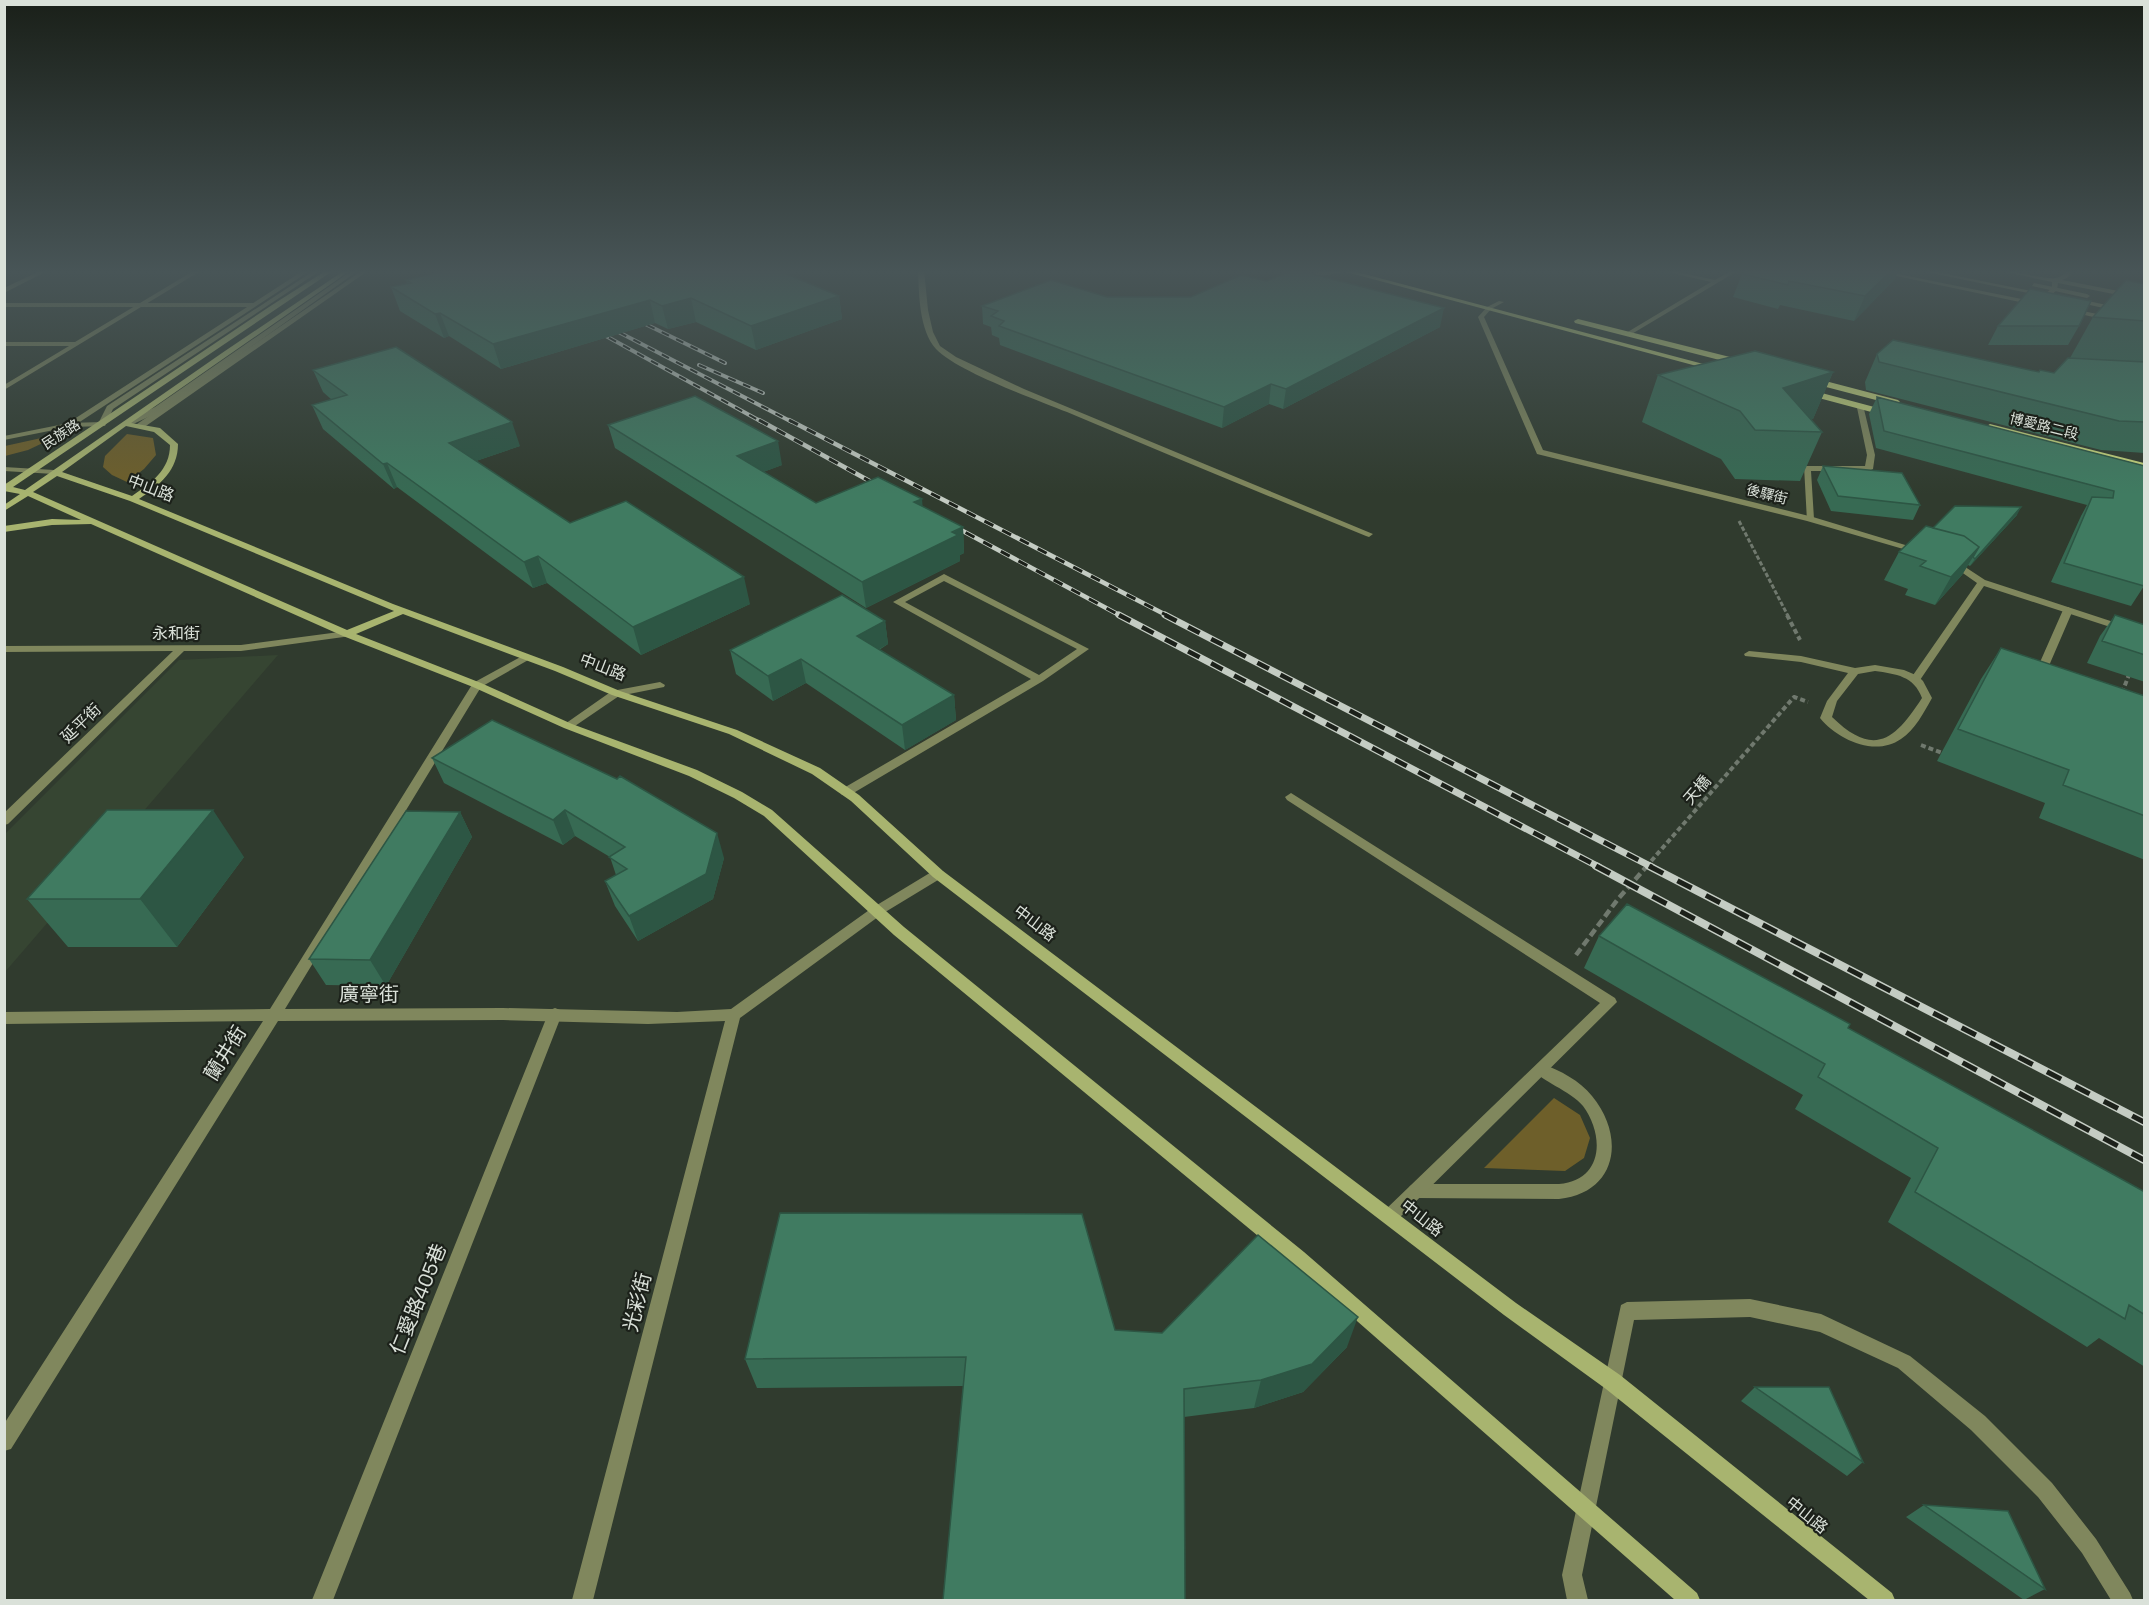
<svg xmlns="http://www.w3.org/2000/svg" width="2149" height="1605" viewBox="0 0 2149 1605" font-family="'Space Grotesk','Noto Sans TC',sans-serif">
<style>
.built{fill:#364532}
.green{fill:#6e5f2a}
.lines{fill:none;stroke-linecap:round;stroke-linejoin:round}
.path-far2{stroke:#70796e;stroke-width:3;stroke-dasharray:4.5 2;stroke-linecap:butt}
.path-far1{stroke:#70796e;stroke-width:4;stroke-dasharray:5 3;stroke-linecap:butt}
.path{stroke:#70796e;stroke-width:4.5;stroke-dasharray:8 4;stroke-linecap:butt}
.service{fill:#80875d;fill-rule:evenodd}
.minor{fill:#80875d;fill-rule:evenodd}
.tertiary{fill:#80875d;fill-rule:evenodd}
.secondary{fill:#a8b46f;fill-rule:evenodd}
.primary{fill:#c7d67c;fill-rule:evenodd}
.rail-far3-casing{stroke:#c4ccc3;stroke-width:4}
.rail-far2-casing{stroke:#c4ccc3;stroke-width:4.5}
.rail-far1-casing{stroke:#c4ccc3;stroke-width:7}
.rail-casing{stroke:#c4ccc3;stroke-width:8}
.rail-far3{stroke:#1c211a;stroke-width:2;stroke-dasharray:8;stroke-linecap:butt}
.rail-far2{stroke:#1c211a;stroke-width:3;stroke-dasharray:10;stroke-linecap:butt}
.rail-far1{stroke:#1c211a;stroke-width:4.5;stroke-dasharray:13;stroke-linecap:butt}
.rail{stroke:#1c211a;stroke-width:5;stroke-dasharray:16;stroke-linecap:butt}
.wall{fill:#376a53}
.shaded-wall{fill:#2d5644}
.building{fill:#407b61;stroke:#2d5644;stroke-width:1.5}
.labels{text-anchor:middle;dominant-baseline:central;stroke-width:4.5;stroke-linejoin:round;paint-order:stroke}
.far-street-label{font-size:14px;fill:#dae1d9;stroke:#1c211a}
.street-label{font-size:16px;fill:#dae1d9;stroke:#1c211a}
.near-street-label{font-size:20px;fill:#dae1d9;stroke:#1c211a}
</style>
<rect width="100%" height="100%" fill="#303b2e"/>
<path class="built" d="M278 655 5 972V834L179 660Z"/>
<path class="green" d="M64 433 28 450 5 456V446Z
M127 434 153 438 156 455 144 469 127 482 112 475 103 467 105 456Z
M1554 1098 1580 1115 1590 1138 1584 1158 1565 1171 1484 1168Z"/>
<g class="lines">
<path class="path-far2" d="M1739 521 1788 616"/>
<path class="path-far1" d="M1787 615 1800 640
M2122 693 2130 672
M1921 745 1945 754
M1646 867 1794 697 1808 702"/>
<path class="path" d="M1576 955 1618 899 1647 866"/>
<path class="service" d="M195 270H202L4 390V385L69 346H4V342H75Z
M304 270H311L72 427 65 425Z
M363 270H369L143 428H137V424Z
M1327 270 1350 271 1298 280 1295 278Z
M1659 270H1669L1715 280 1732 270H1739L1630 335H1626V333L1711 282Z
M1856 403 1863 405 1875 455 1873 469 1869 471H1811L1814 519 1807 521 1804 466H1865L1867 455Z
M944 574 1089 649 1043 681 850 795H842L840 792 842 789 1031 679 893 602ZM944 581 1077 649 1039 675 905 602Z
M2068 607 2073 610 2048 668 2056 672 2051 675 2037 669 2063 610Z
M1749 651 1801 656 1855 668 1875 665 1904 670 1918 676 1923 681 1932 698C1924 712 1915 730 1901 739 1875 757 1838 740 1820 718L1827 701 1848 673 1801 662 1745 656 1744 654ZM1875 671C1896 674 1914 676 1922 698 1895 740 1874 758 1832 717L1837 701 1858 674Z
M660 682 665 685 664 687 619 696 572 728 568 729 562 726 612 691Z
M555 1008 560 1010 562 1014 333 1600H312L548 1014 550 1010Z
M1542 1064C1560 1070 1580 1081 1592 1096 1626 1137 1617 1193 1559 1199L1416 1198 1410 1196 1408 1191 1410 1186 1416 1184H1559C1603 1180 1605 1136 1583 1106 1571 1091 1539 1080 1534 1070L1537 1066Z"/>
<path class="minor" d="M42 270H49L4 293V288Z
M315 270H321L113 409 105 426H99L98 424 107 406Z
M353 270H359L161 411 129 426 122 424 155 407Z
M918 270H924L928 310 933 332 940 346 956 357 1024 389 1373 534 1369 537 1366 536C1266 495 1166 454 1067 412 1035 399 958 372 936 349 919 330 919 294 918 270Z
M1345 270H1376L1347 273Z
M1868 270H1878L2036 302 2052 288V282L1997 270C2013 270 2044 280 2056 278 2062 277 2065 273 2068 270H2074L2067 278 2062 280 2144 296V300L2058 283 2057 290 2040 304 2034 305Z
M1499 301 1504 302 1491 309 1484 317 1543 450 1813 517 1925 551 1923 553H1917L1807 521 1537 454 1478 317 1487 307Z
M4 303H254L257 305 254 307H4Z
M2069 308 2111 317 2114 319 2111 321 2067 311V309Z
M1953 559 1985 580 2144 632V638L1984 586 1920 680H1912L1911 678 1977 583 1950 564V560Z
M347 631 352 634 351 636 241 651H184L8 824 4 825V813L173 651 4 652V646L241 645Z
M526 654 531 657 530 659 481 687 285 1009 503 1008 677 1012 731 1009 872 908 933 871H943L944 874 943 877 882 914 740 1018 593 1600H572L725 1021 648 1024 503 1020 278 1021 11 1449 4 1451V1424L263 1021 4 1024V1012L270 1009 473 683Z
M1291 793 1615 998 1617 1002 1396 1221 1390 1224 1384 1221 1382 1216 1384 1211 1600 1003 1287 800 1285 797Z
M1750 1299 1821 1314 1910 1356 1985 1416 2052 1483 2096 1539 2130 1593 2133 1600H2111L2082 1553 2038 1497 1971 1430 1898 1368 1820 1332 1750 1317 1634 1320 1582 1575 1588 1600H1567L1562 1575 1621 1305 1627 1302Z"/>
<path class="tertiary" d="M1917 270H1927L2046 294 2043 296Z
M2034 283 2087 294 2090 296 2087 298 2032 286Z
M2074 298 2144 313V317L2072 301V299Z
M102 422H105V426L69 427 4 440V436L69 423Z
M4 467 54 470 58 472 54 474 4 471Z"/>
<path class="secondary" d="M327 270H334L13 487 25 490 222 353 345 270H351L131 423 160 428 178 444C178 470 160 485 139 499L393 604 563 667 620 691 737 730 820 768 859 795 943 871 1516 1303 1620 1375 1892 1593 1895 1600H1869L1606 1389 1504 1315 933 877 851 801 812 774 729 734 612 695 555 671 403 614 356 634 481 683 572 724 697 770 742 792 772 810 904 927 1304 1252 1697 1593 1700 1600H1675L1292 1264 894 935 764 816 734 798 689 776 564 728 473 687 343 636 91 524 52 525 4 532V526L52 519 81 520 28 496 4 511V505L20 494 4 491V485L272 305ZM126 426 154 432 170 445C170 470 151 483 132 496L62 472ZM57 476 130 501 394 611 347 630 33 492Z"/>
<path class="primary" d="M1339 270H1349L1726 370 1719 372Z
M1578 319 1746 361 1747 363 1743 366 1575 323 1574 321Z
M1810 377 1898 400 1900 402 1895 405 1807 382V378Z
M1803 388 1893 412 1895 414 1890 417 1800 393V389Z
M1990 424 2144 463V469L1987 429 1985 427Z"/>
<g class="rail-far3-casing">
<path id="rail-far3" d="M633 318 725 363
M605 325 792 422
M595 330 762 422
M699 365 763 393"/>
</g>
<g class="rail-far2-casing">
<path id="rail-far2" d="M759 420 884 489
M789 420 1168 616
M948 523 1121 616"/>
</g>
<g class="rail-far1-casing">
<path id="rail-far1" d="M1119 615 1599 867
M1165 615 1652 867"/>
</g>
<g class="rail-casing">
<path id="rail" d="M1596 866 2144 1160
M1649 866 2144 1122"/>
</g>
<use href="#rail-far3" class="rail-far3"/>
<use href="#rail-far2" class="rail-far2"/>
<use href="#rail-far1" class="rail-far1"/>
<use href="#rail" class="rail"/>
</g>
<path class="wall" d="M1747 270H1899L1894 280 1854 321 1780 305 1778 309 1733 297 1742 274Z
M788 274 839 296 842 319 756 350 696 322 668 329 655 323 501 369 449 336 444 338 400 311 391 287 407 284 406 280Z
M2145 284V453L2101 450 1866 390 1865 382 1877 354 2054 373 2070 358 2093 317Z
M1107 297 1440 327 1283 409 1269 404 1222 428 1000 345 999 338 992 335 991 327 983 324 982 306Z
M1998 326H2079L2068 345H1988Z
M313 370 520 446 476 461 570 523 750 604 641 655 547 583 533 588 397 487 394 489 323 429 312 405 332 400 323 392Z
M1833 372 1813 419H1811L1822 432 1800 481 1735 479 1721 459 1642 422 1658 375Z
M1877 397 2145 466 2144 586 2131 606 2051 582 2081 516 2087 505 1876 448 1869 414Z
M608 425 782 465 763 472 816 503 923 507 963 527 964 553 960 555V561L866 608 615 448Z
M1823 466 1920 505 1913 520 1831 511 1817 480Z
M2017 515 1970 566 1968 565 1962 575 1935 605 1905 595 1908 589 1884 580 1899 552 1933 528Z
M2115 615 2145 625V682L2087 663 2100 636Z
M885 621 888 644 879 650 954 695 956 720 905 750 806 683 773 701 736 674 730 650Z
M2001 648 2145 696V860L2039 818 2045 803 1937 761 1981 679Z
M432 758 724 858 713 899 638 941 615 906 605 881 616 875 610 857 575 836 563 845 444 783Z
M460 812 472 837 386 986 326 985 309 959Z
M244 857 177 947H68L27 899Z
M1599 936 1848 1028 2145 1192V1367L2099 1338 2087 1347 1888 1222 1911 1178 1795 1109 1803 1095 1584 968Z
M1115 1330 1347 1347 1303 1392 1254 1408 1184 1417 963 1386 757 1388 745 1359Z
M1755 1387 1863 1462 1847 1476 1741 1401Z
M1924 1505 2045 1589 2024 1600 1906 1517Z"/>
<path class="shaded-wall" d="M757 270H803L759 283Z
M1892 270H1899L1894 280 1854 321 1865 296Z
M839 296 842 319 756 350 751 326Z
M691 298 696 322 668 329 662 306Z
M650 300 655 323 501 369 493 344Z
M1444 308 1440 327 1283 409 1286 389Z
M440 313 449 336 444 338 435 314Z
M1833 372 1813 419 1780 430 1783 388Z
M1271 384 1269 404 1222 428 1224 407Z
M512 422 520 446 458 467 449 443Z
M778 441 782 465 742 480 737 456Z
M387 463 397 487 394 489 383 464Z
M922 499 924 524 914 502Z
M2021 507 2017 515 1970 566 1975 559Z
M963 527 964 553 960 555V561L866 608 862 582Z
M1979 547 1962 575 1935 605 1951 577Z
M538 556 547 583 533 588 524 562Z
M744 577 750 604 641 655 633 627Z
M885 621 888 644 860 660 857 636Z
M801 659 806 683 773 701 768 676Z
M954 695 956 720 905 750 902 725Z
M213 810 244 857 177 947 140 899Z
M565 810 575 836 563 845 553 820Z
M460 812 472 837 386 986 370 960Z
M717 833 724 858 713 899 638 941 629 916Z
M1358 1317 1347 1347 1303 1392 1254 1408 1261 1380Z"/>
<path class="building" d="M449 270H777L839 296 751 326 691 298 662 306 650 300 493 344 440 313 435 314 391 287 411 283 406 280Z
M1292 270H1297L1444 308 1286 389 1271 384 1224 407 999 326 1004 321 991 316 998 311 982 306 1051 280 1107 297H1191L1241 275 1267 281Z
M1747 270H1892L1865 296 1789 281 1788 285 1742 274Z
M2126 280 2145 284V321L2093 317Z
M2030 289 2091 301 2079 326H1998Z
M1893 340 2039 372 2040 370 2054 373 2068 358 2145 362V422L2119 421 1879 362 1877 354Z
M396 347 512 422 449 443 570 523 626 501 744 577 633 627 538 556 524 562 387 463 383 464 312 405 347 395 313 370Z
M1755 351 1833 372 1783 388 1822 432 1755 430 1740 411 1658 375Z
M695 396 778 441 737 456 816 503 878 477 922 499 914 502 963 527 952 532 958 535 862 582 608 425Z
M1877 397 2145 466 2144 586 2064 563 2092 497 2113 498 2114 491 1884 431Z
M1823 466 1902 473 1920 505 1838 496Z
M1955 506 2021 507 1975 559 1973 557 1979 547 1964 536 1933 528Z
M1926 526 1964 536 1979 547 1951 577 1920 566 1926 561 1899 552Z
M842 595 885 621 857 636 954 695 902 725 801 659 768 676 730 650Z
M2115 615 2145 625V655L2102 641Z
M2001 648 2145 696V816L2063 785 2069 770 1958 729Z
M492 720 617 779 620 776 717 833 706 874 629 916 605 881 627 869 609 857 625 847 565 810 553 820 432 758Z
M107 810H213L140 899H27Z
M406 811 460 812 370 960 309 959Z
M1627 904 1850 1024 1848 1028 2145 1192V1315L2129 1305 2125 1319 1915 1192 1938 1148 1818 1077 1825 1064 1599 936Z
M780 1213 1082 1214 1115 1330 1162 1333 1258 1235 1358 1317 1312 1364 1261 1380 1184 1389 1185 1600H943L966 1357 745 1359Z
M1755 1387H1829L1863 1462Z
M1924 1505 2008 1511 2045 1589Z"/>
<linearGradient id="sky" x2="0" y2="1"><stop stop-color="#1a2019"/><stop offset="0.55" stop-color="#485557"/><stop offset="1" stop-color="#485557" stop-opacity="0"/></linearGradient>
<rect width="2149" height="494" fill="url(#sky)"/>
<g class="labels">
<g class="far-street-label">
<text transform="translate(2044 426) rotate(14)">博愛路二段</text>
<text transform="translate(61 434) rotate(-33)">民族路</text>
<text transform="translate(1767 494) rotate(14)">後驛街</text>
</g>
<g class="street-label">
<text transform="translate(151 488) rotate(21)">中山路</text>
<text x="176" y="633">永和街</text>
<text transform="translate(603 667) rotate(21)">中山路</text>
<text transform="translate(81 723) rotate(-44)">延平街</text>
<text transform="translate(1697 790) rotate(-49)">天橋</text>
<text transform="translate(1035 923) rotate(37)">中山路</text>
<text transform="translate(1422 1218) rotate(38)">中山路</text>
<text transform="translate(1807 1515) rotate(39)">中山路</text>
</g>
<g class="near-street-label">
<text x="369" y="994">廣寧街</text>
<text transform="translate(225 1053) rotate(-58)">蘭井街</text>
<text transform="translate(418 1299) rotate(-68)">仁愛路405巷</text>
<text transform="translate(637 1302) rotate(-76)">光彩街</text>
</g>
</g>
<rect width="2149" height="1605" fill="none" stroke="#dae1d9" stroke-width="12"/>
</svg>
